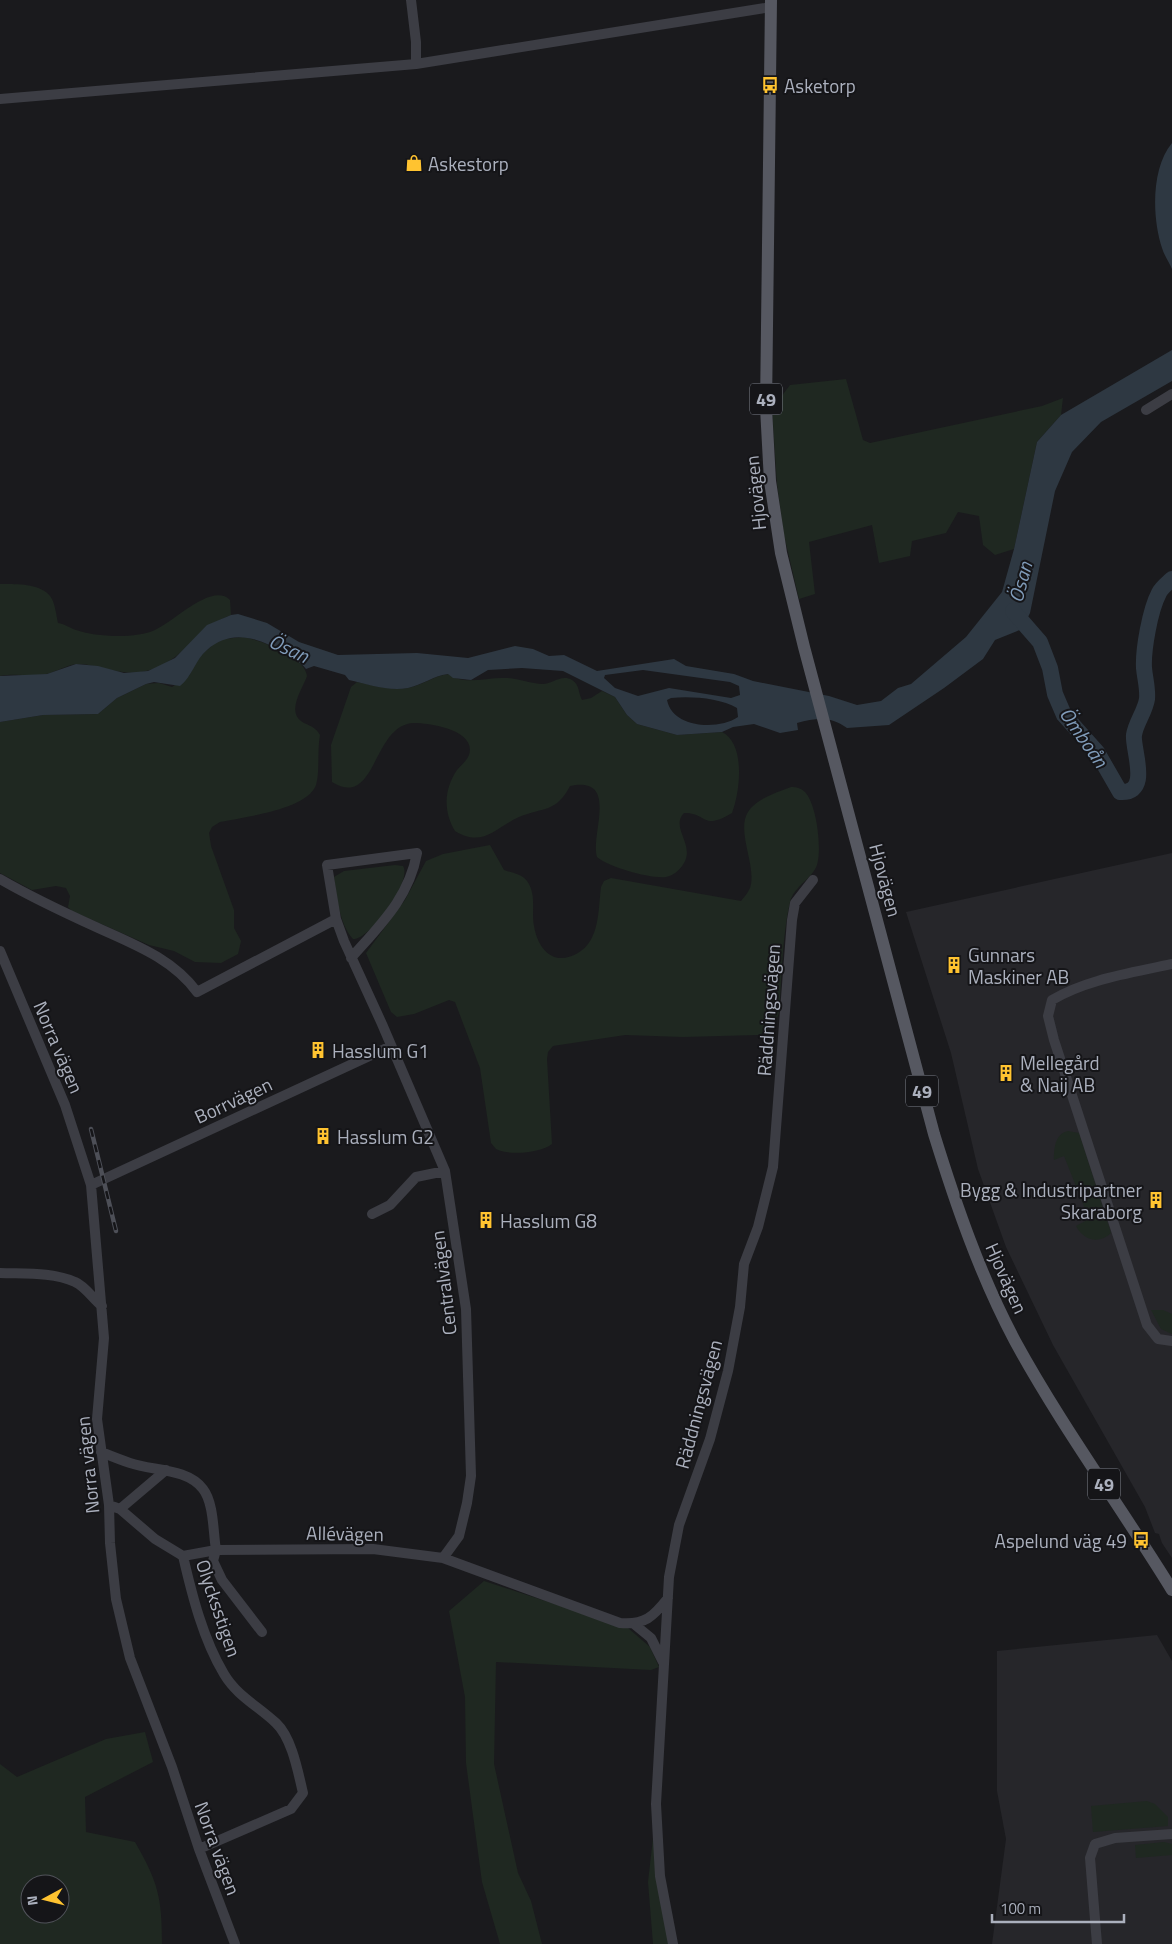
<svg xmlns="http://www.w3.org/2000/svg" width="1172" height="1944" viewBox="0 0 1172 1944" font-family="'Titillium Web',sans-serif">
<style>
.built{fill:#26262a}
.green{fill:#1f2821;fill-rule:evenodd}
.water{fill:#2e3842;fill-rule:evenodd}
.lines{fill:none;stroke-linecap:round;stroke-linejoin:round}
.river{stroke:#2e3842;stroke-width:16}
.minor{stroke:#3c3d44;stroke-width:10}
.major{stroke:#565861;stroke-width:12}
.rail-casing{stroke:#4d4f57;stroke-width:4.5}
.rail{stroke:#151518;stroke-width:2.5;stroke-dasharray:8;stroke-linecap:butt}
.labels{text-anchor:middle;dominant-baseline:central;stroke-width:4;stroke-linejoin:round;paint-order:stroke}
.shield{fill:#151518;stroke:#7e828c;stroke-width:1}
.shield-label{font-size:18px;font-weight:bold;fill:#abb0bd}
.poi-label{font-size:19px;fill:#abb0bd;stroke:#151518;text-anchor:start}
.street-label{font-size:19px;fill:#abb0bd;stroke:#151518}
.water-label{font-size:20px;font-style:italic;fill:#809cba;stroke:#151518}
</style>
<rect width="100%" height="100%" fill="#1a1a1d"/>
<path class="built" d="M1172 853V1558L1162 1543 1159 1534 1155 1533 1145 1507 1053 1345 1006 1247 978 1169 951 1053 906 912Z
M1157 1635 1172 1661V1944H992L1006 1839 997 1791V1651Z"/>
<path class="green" d="M846 379 863 440 870 443 1042 406 1063 398 1061 415 1037 442 1014 549 995 555 983 545 979 516 958 512 946 533 912 541 910 556 879 563 872 525 809 542 815 594 799 599 784 535 777 484 772 409 790 385Z
M0 584C14 584 40 583 50 596 55 602 56 614 58 623 65 624 70 628 76 630 95 637 136 639 155 630 175 621 212 582 230 600L231 615C198 627 182 663 146 671 123 677 102 665 79 664 67 664 57 672 46 674 31 677 15 673 0 676Z
M243 637C260 640 305 656 307 676 302 690 285 713 304 723 311 726 316 728 320 735 317 750 320 772 316 785 307 810 243 817 220 822L212 827 209 833 211 846 234 910V928L241 941 238 954 221 963 195 962 174 951 149 945 72 911 68 907 70 896 66 888 56 886 32 890 0 873V722L43 715 98 714 117 698 146 684 159 683 172 687 189 676 199 657 215 643 224 639Z
M449 674C462 686 488 677 505 678 518 678 530 684 543 684 553 684 561 674 572 680 580 685 578 693 582 700L591 698 602 691 615 697 627 715 637 724 677 735 722 732C746 744 740 792 732 813 702 831 708 813 684 813 670 827 695 845 684 863 681 869 673 876 666 877 651 879 608 867 597 857 590 834 620 776 570 786 556 813 543 807 519 817 495 828 483 848 455 831 443 811 444 789 457 770 461 765 466 762 469 755 477 730 430 723 414 723 372 724 377 810 332 782L331 745 351 687 357 682C372 685 392 691 408 688 423 685 433 676 449 674Z
M791 787C796 787 801 788 805 792 817 805 822 849 817 865 812 879 794 886 790 902 782 937 782 976 779 1012 776 1024 770 1030 758 1035L683 1037 625 1035 553 1046 548 1052 547 1059 552 1144C541 1153 508 1156 496 1149L491 1143 480 1068 455 1002 449 1000 414 1014 397 1017 391 1012 366 953 405 900 426 861 443 854 490 845 504 870C512 873 522 874 527 881 537 895 531 911 534 926 538 950 554 967 578 953 600 940 598 910 601 887L604 881 611 878 741 901C744 897 748 893 750 888 758 864 731 825 753 806 764 796 778 792 791 787Z
M395 865 403 866C413 881 369 941 353 939 339 924 337 896 334 877L344 871Z
M1068 1131 1079 1133 1111 1233C1099 1245 1083 1240 1076 1226L1089 1219 1064 1156 1054 1160C1054 1148 1055 1134 1068 1131Z
M1151 1310H1163L1172 1314V1334L1161 1329Z
M484 1581 628 1628 650 1647 659 1667 651 1670 496 1662 494 1764 518 1873 531 1901 542 1944H500L482 1882 466 1763 465 1697 449 1611Z
M145 1732 153 1762 85 1797 86 1832 135 1842C158 1882 162 1897 162 1944H0V1764L17 1777 106 1739ZM30 1884H60V1914H30Z
M1147 1801 1155 1804 1168 1817V1826L1093 1832 1091 1806Z
M654 1829 670 1944H653L648 1882Z
M1164 1842 1172 1844V1855L1136 1858 1135 1845Z"/>
<path class="water" d="M1172 143V269C1169 262 1164 255 1162 248 1152 218 1151 168 1172 143Z
M1172 350V381L1101 422 1072 452 1055 491 1030 613 1022 629 995 640 983 659 944 688 889 725 847 728C830 716 817 718 797 723L798 730 780 733 754 724 733 727 722 732 677 735 637 724 627 715 615 697 563 671 522 668 488 670 471 680 453 678 448 674C433 676 422 685 408 688 389 692 367 684 349 680L345 675 314 666 306 669C301 662 292 658 284 653 260 638 231 628 207 650 195 660 192 677 180 686L154 682 146 684 117 698 98 714 43 715 0 722V676L47 674 76 664 98 666 124 673 148 671 175 658 207 625 231 615 238 614 267 623 299 642 338 655 417 653 468 658 515 646 533 649 549 656 564 655 597 671 674 659 686 666 734 674 753 681 829 696 857 705 881 701 898 688 911 684 966 637 1002 592 1014 549 1037 442 1061 415ZM643 670 730 682 739 686 740 695 731 698 669 688 638 696 615 688 604 678 605 675ZM671 698C691 696 720 698 737 708L738 717C719 730 673 729 667 700Z"/>
<g class="lines">
<path class="river" d="M1013 611 1040 642 1050 668 1055 694 1064 715 1097 752 1120 792C1152 794 1132 749 1134 735 1136 722 1145 712 1147 699 1148 688 1145 679 1144 668 1143 650 1150 610 1159 593 1162 587 1167 584 1172 579"/>
<path class="minor" d="M411 0 416 42V64
M0 99 416 64 771 7
M1146 410 1172 394
M0 879C31 897 63 912 96 927 133 944 172 958 197 992L336 919
M0 951 65 1105 91 1185 104 1338 97 1419 109 1505 110 1543 116 1599 130 1658 172 1767 199 1849 235 1944
M351 958C380 925 409 898 417 853L327 865 336 919 344 941 382 1024 445 1171 466 1309 471 1476 467 1503 459 1536 443 1558
M1172 964C1132 973 1087 979 1052 1000L1048 1016 1054 1040 1147 1325 1158 1339 1172 1341
M91 1185 391 1046
M372 1214 390 1205 416 1177 445 1171
M0 1273C24 1274 53 1272 75 1282 85 1286 93 1299 102 1306
M101 1452C111 1456 121 1460 130 1463 153 1471 187 1468 203 1489 214 1503 213 1532 216 1550L373 1549 443 1558 620 1623C645 1625 653 1617 668 1598
M109 1505 120 1509 155 1539 183 1556 216 1550 213 1561 222 1580 262 1632
M120 1509 166 1470
M183 1556C192 1595 203 1639 224 1674 237 1696 258 1706 276 1723 292 1738 298 1772 303 1793L291 1809 199 1849
M634 1624 651 1638 663 1662
M673 1944 660 1876 656 1804 669 1577 679 1525 710 1439 728 1371 740 1307 744 1264 758 1227 773 1167 792 920 795 903 813 880
M1097 1944 1090 1858 1095 1844 1115 1838 1172 1834"/>
<path class="major" d="M771 0 766 408 770 481 781 553 804 647 934 1134C956 1205 980 1275 1015 1341 1062 1427 1121 1507 1172 1590"/>
<g class="rail-casing">
<path id="rail" d="M91 1129 116 1231"/>
</g>
<use href="#rail" class="rail"/>
</g>
<defs>
<g id="bus-bare" transform="scale(1.35)"><path d="M-5-6H5V4H4V6H2V4H-2V6H-4V4H-5ZM-3.5-4V0h7V-4ZM-3.5 1.2v1.5H-2V1.2ZM2 1.2v1.5H3.5V1.2Z" fill="#ffc330" stroke="#151518" stroke-width="2.5" paint-order="stroke"/></g>
<g id="shop-bare" transform="scale(1.35)"><path d="M-5-2.5h2.3a2.7 3.5 0 0 1 5.4 0H5L5.5 6h-11ZM-1.5-2.5h3a1.5 2.3 0 0 0-3 0Z" fill="#ffc330" stroke="#151518" stroke-width="2.5" paint-order="stroke"/></g>
<g id="building-bare" transform="scale(1.35)"><path d="M-4-6H4V6H1V3H-1V6H-4ZM-2.5-4.3h1.7v1.8h-1.7ZM.8-4.3h1.7v1.8H.8ZM-2.5-1h1.7V.8h-1.7ZM.8-1h1.7V.8H.8Z" fill="#ffc330" stroke="#151518" stroke-width="2.5" paint-order="stroke"/></g>
</defs>
<g fill-rule="evenodd">
<use href="#bus-bare" x="770" y="85"/>
<use href="#shop-bare" x="414" y="163"/>
<use href="#building-bare" x="954" y="965"/>
<use href="#building-bare" x="318" y="1050"/>
<use href="#building-bare" x="1006" y="1073"/>
<use href="#building-bare" x="323" y="1136"/>
<use href="#building-bare" x="1156" y="1200"/>
<use href="#building-bare" x="486" y="1220"/>
<use href="#bus-bare" x="1141" y="1540"/>
</g>
<g class="labels">
<g class="shield">
<rect x="750" y="383.5" width="32" height="31" rx="4"/>
<rect x="906" y="1075.5" width="32" height="31" rx="4"/>
<rect x="1088" y="1468.5" width="32" height="31" rx="4"/>
</g>
<g class="shield-label">
<text x="766" y="399">49</text>
<text x="922" y="1091">49</text>
<text x="1104" y="1484">49</text>
</g>
<g class="poi-label">
<text x="784" y="85">Asketorp</text>
<text x="428" y="163">Askestorp</text>
<text x="968" y="954">Gunnars<tspan x="968" dy="22">Maskiner AB</tspan></text>
<text x="332" y="1050">Hasslum G1</text>
<text x="1020" y="1062">Mellegård<tspan x="1020" dy="22">&amp; Naij AB</tspan></text>
<text x="337" y="1136">Hasslum G2</text>
<text x="1142" y="1189" text-anchor="end">Bygg &amp; Industripartner<tspan x="1142" dy="22">Skaraborg</tspan></text>
<text x="500" y="1220">Hasslum G8</text>
<text x="1127" y="1540" text-anchor="end">Aspelund väg 49</text>
</g>
<g class="street-label">
<text transform="translate(755 493) rotate(-96)">Hjovägen</text>
<text transform="translate(886 880) rotate(75)">Hjovägen</text>
<text transform="translate(768 1010) rotate(-86)">Räddningsvägen</text>
<text transform="translate(59 1047) rotate(67)">Norra vägen</text>
<text transform="translate(233 1100) rotate(-25)">Borrvägen</text>
<text transform="translate(1007 1278) rotate(66)">Hjovägen</text>
<text transform="translate(443 1283) rotate(-97)">Centralvägen</text>
<text transform="translate(698 1404) rotate(-75)">Räddningsvägen</text>
<text transform="translate(87 1465) rotate(-96)">Norra vägen</text>
<text transform="translate(345 1533) rotate(1)">Allévägen</text>
<text transform="translate(219 1608) rotate(71)">Olycksstigen</text>
<text transform="translate(218 1848) rotate(70)">Norra vägen</text>
</g>
<g class="water-label">
<text transform="translate(1020 582) rotate(-75)">Ösan</text>
<text transform="translate(289 648) rotate(25)">Ösan</text>
<text transform="translate(1084 737) rotate(55)">Ömboån</text>
</g>
</g>
<g transform="translate(45 1899) rotate(263)"><circle r="24" fill="#151518" stroke="#51535a"/>
<path d="M0-4L9 19L0 12L-9 19Z" fill="#ffc330"/>
<text y="-8" font-size="14" font-weight="bold" text-anchor="middle" fill="#abb0bd">N</text>
</g>
<path d="M992 1914v8h132v-8" fill="none" stroke="#abb0bd" stroke-width="2.5"/>
<text x="1000" y="1914" font-size="15" fill="#abb0bd" stroke="#151518" stroke-width="4" paint-order="stroke">100 m</text>
</svg>
